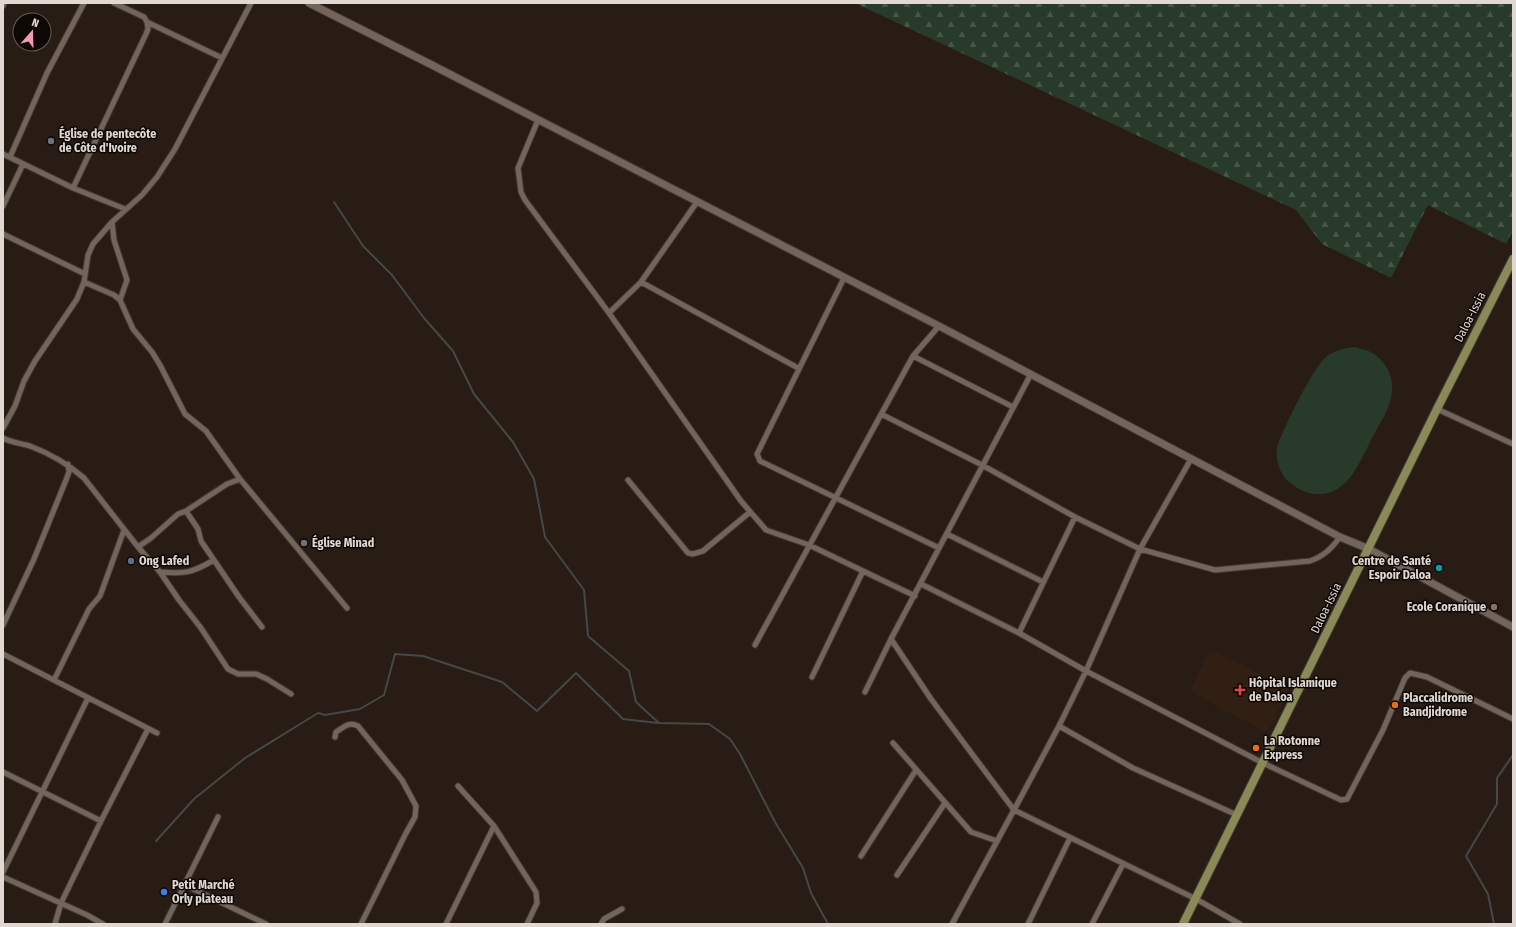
<svg xmlns="http://www.w3.org/2000/svg" width="1516" height="927" viewBox="0 0 1516 927" font-family="'Fira Sans Condensed',sans-serif">
<style>
.built{fill:#311f13}
.grass{fill:#283a29}
.forest{fill:url(#forest-firs)}
.lines{fill:none;stroke-linecap:round;stroke-linejoin:round}
.stream{stroke:#444846;stroke-width:2}
.street-casing{stroke:#423834;stroke-width:7}
.secondary-casing{stroke:#423834;stroke-width:9}
.primary-casing{stroke:#423834;stroke-width:10}
.street{stroke:#73655b;stroke-width:5}
.secondary{stroke:#73655b;stroke-width:7}
.primary{stroke:#8a8958;stroke-width:8}
.worship-dot{fill:#6b7280;stroke:#0d0805;stroke-width:1.5}
.service-dot{fill:#5c6f8a;stroke:#0d0805;stroke-width:1.5}
.culture-dot{fill:#0f9aa8;stroke:#0d0805;stroke-width:1.5}
.education-dot{fill:#8d6e63;stroke:#0d0805;stroke-width:1.5}
.health-dot{fill:#e0444e;stroke:#0d0805;stroke-width:1.5}
.food-dot{fill:#e8710a;stroke:#0d0805;stroke-width:1.5}
.shop-dot{fill:#3f7fe0;stroke:#0d0805;stroke-width:1.5}
.labels{text-anchor:middle;dominant-baseline:central;stroke-width:3;stroke-linejoin:round;paint-order:stroke}
.poi-label{font-size:12px;font-weight:bold;fill:#e1d8d3;stroke:#0d0805;text-anchor:start}
.street-label{font-size:12px;fill:#e1d8d3;stroke:#0d0805}
</style>
<defs>
<pattern id="forest-firs" width="22" height="20" patternUnits="userSpaceOnUse"><rect width="22" height="20" fill="#283a29"/><path d="M5 1l3.5 6h-7zM16 11l3.5 6h-7z" fill="#475647"/></pattern>
</defs>
<rect width="100%" height="100%" fill="#281c14"/>
<path class="built" d="M1210 649 1289 689 1269 729 1265 732 1190 691Z"/>
<path class="grass" d="M1355 347C1360 349 1366 349 1370 352 1384 358 1394 376 1392 391 1391 408 1379 424 1372 438 1360 461 1350 491 1322 494 1308 495 1299 490 1289 482 1280 475 1275 459 1277 449 1280 434 1315 364 1327 356 1336 350 1345 348 1355 347Z"/>
<path class="forest" d="M855 3H1513V230L1506 244 1428 205 1391 278 1322 244 1296 210Z"/>
<g class="lines">
<path class="stream" d="M334 202 363 246 392 275 424 318 453 351 474 394 513 442 534 479 545 537 584 590 588 636 629 671 636 702 659 723 709 724 730 739 740 754 775 822 803 868 811 893 828 924
M156 841 194 799 245 758 318 713 325 715 360 709 384 695 395 654 423 656 502 682 537 711 576 673 623 719 658 723
M1494 924 1488 894 1466 856 1497 804V778L1513 755"/>
<g class="street-casing">
<path id="street" d="M114 3 144 17 147 22 222 58
M3 6 4 3
M538 120 518 168 521 192 525 200 609 313 741 501 766 530 809 545 915 596
M3 154 73 188 125 209
M10 157 47 73 84 3
M73 188 146 34 148 29 147 22
M3 206 23 164
M112 222 114 240 127 280 120 300
M3 234 85 274
M844 278 757 454 760 461 939 548
M84 282 114 295 120 300 133 329 152 352 160 365 185 414 206 431 240 479 347 608
M641 282 798 368
M609 313 641 282 697 202
M913 356 1013 407
M1437 409 1513 444
M881 414 982 465 1075 517 1140 549 1215 570 1310 561C1324 556 1331 549 1340 537
M3 428 15 406 24 381 35 361 77 299 84 282 88 255 93 244 112 222 142 195 157 177 175 149 251 3
M3 438C13 443 20 443 30 446 51 454 68 464 84 478L138 547 160 572 179 600 201 628 228 669 238 674H256L267 679 291 694
M1191 459 1140 549 1086 671 1059 726 1014 810 1196 899 1240 924
M628 480 688 553 693 554 703 551 750 512
M186 511 198 529 201 541 239 597 262 627
M947 534 1043 582
M138 547 151 538 178 514 186 511 227 484 240 479
M160 572C185 574 192 573 214 560
M921 584 1019 633 1086 671 1263 763 1341 800 1347 799 1383 730 1405 678 1410 673 1427 677 1513 719
M3 625 34 559 66 480 69 472 68 464
M1019 633 1075 517
M891 639 931 699 1014 810 952 924
M755 645 913 356 939 326
M3 654 157 733
M812 677 863 571
M54 680 89 609 100 596 124 530
M865 692 891 639 1031 374
M1059 726 1133 768 1237 815
M335 737 336 732C344 727 349 721 358 726L402 780 416 806 415 817 406 833 361 924
M893 743 971 832 997 841
M3 772 101 821
M458 786 494 826 536 892 537 903 527 924
M861 856 916 770
M3 872 88 698
M897 875 945 803
M3 877 87 915 103 924
M185 885 266 924
M55 924 61 903 101 821 148 729
M165 924 218 817
M446 924 494 826
M601 924 604 919 622 909
M1028 924 1070 838
M1092 924 1123 864"/>
</g>
<g class="secondary-casing">
<path id="secondary" d="M309 3 432 65 939 326 1340 537 1369 549 1513 627"/>
</g>
<g class="primary-casing">
<path id="primary" d="M1183 924 1437 409 1513 259"/>
</g>
<use href="#street" class="street"/>
<use href="#secondary" class="secondary"/>
<use href="#primary" class="primary"/>
</g>
<g class="worship-dot">
<circle cx="51" cy="141" r="4"/>
<circle cx="304" cy="543" r="4"/>
</g>
<circle class="service-dot" cx="131" cy="561" r="4"/>
<circle class="culture-dot" cx="1439" cy="568" r="4"/>
<circle class="education-dot" cx="1494" cy="607" r="4"/>
<path class="health-dot" d="M1238 684h4v4h4v4h-4v4h-4v-4h-4v-4h4z"/>
<g class="food-dot">
<circle cx="1395" cy="705" r="4"/>
<circle cx="1256" cy="748" r="4"/>
</g>
<circle class="shop-dot" cx="164" cy="892" r="4"/>
<g class="labels">
<g class="poi-label">
<text x="59" y="134">Église de pentecôte<tspan x="59" dy="14">de Côte d'Ivoire</tspan></text>
<text x="312" y="543">Église Minad</text>
<text x="139" y="561">Ong Lafed</text>
<text x="1431" y="561" text-anchor="end">Centre de Santé<tspan x="1431" dy="14">Espoir Daloa</tspan></text>
<text x="1486" y="607" text-anchor="end">Ecole Coranique</text>
<text x="1249" y="683">Hôpital Islamique<tspan x="1249" dy="14">de Daloa</tspan></text>
<text x="1403" y="698">Placcalidrome<tspan x="1403" dy="14">Bandjidrome</tspan></text>
<text x="1264" y="741">La Rotonne<tspan x="1264" dy="14">Express</tspan></text>
<text x="172" y="885">Petit Marché<tspan x="172" dy="14">Orly plateau</tspan></text>
</g>
<g class="street-label">
<text transform="translate(1470 317) rotate(-63)">Daloa-Issia</text>
<text transform="translate(1326 608) rotate(-64)">Daloa-Issia</text>
</g>
</g>
<rect width="1516" height="927" fill="none" stroke="#e1d8d3" stroke-width="8"/>
<g transform="translate(32 32) rotate(20)"><circle r="19" fill="#0d0805" stroke="#625b57"/>
<path d="M0-3L7 15L0 10L-7 15Z" fill="#f19ab1"/>
<text y="-6" font-size="11" font-weight="bold" text-anchor="middle" fill="#e1d8d3">N</text>
</g>
</svg>
